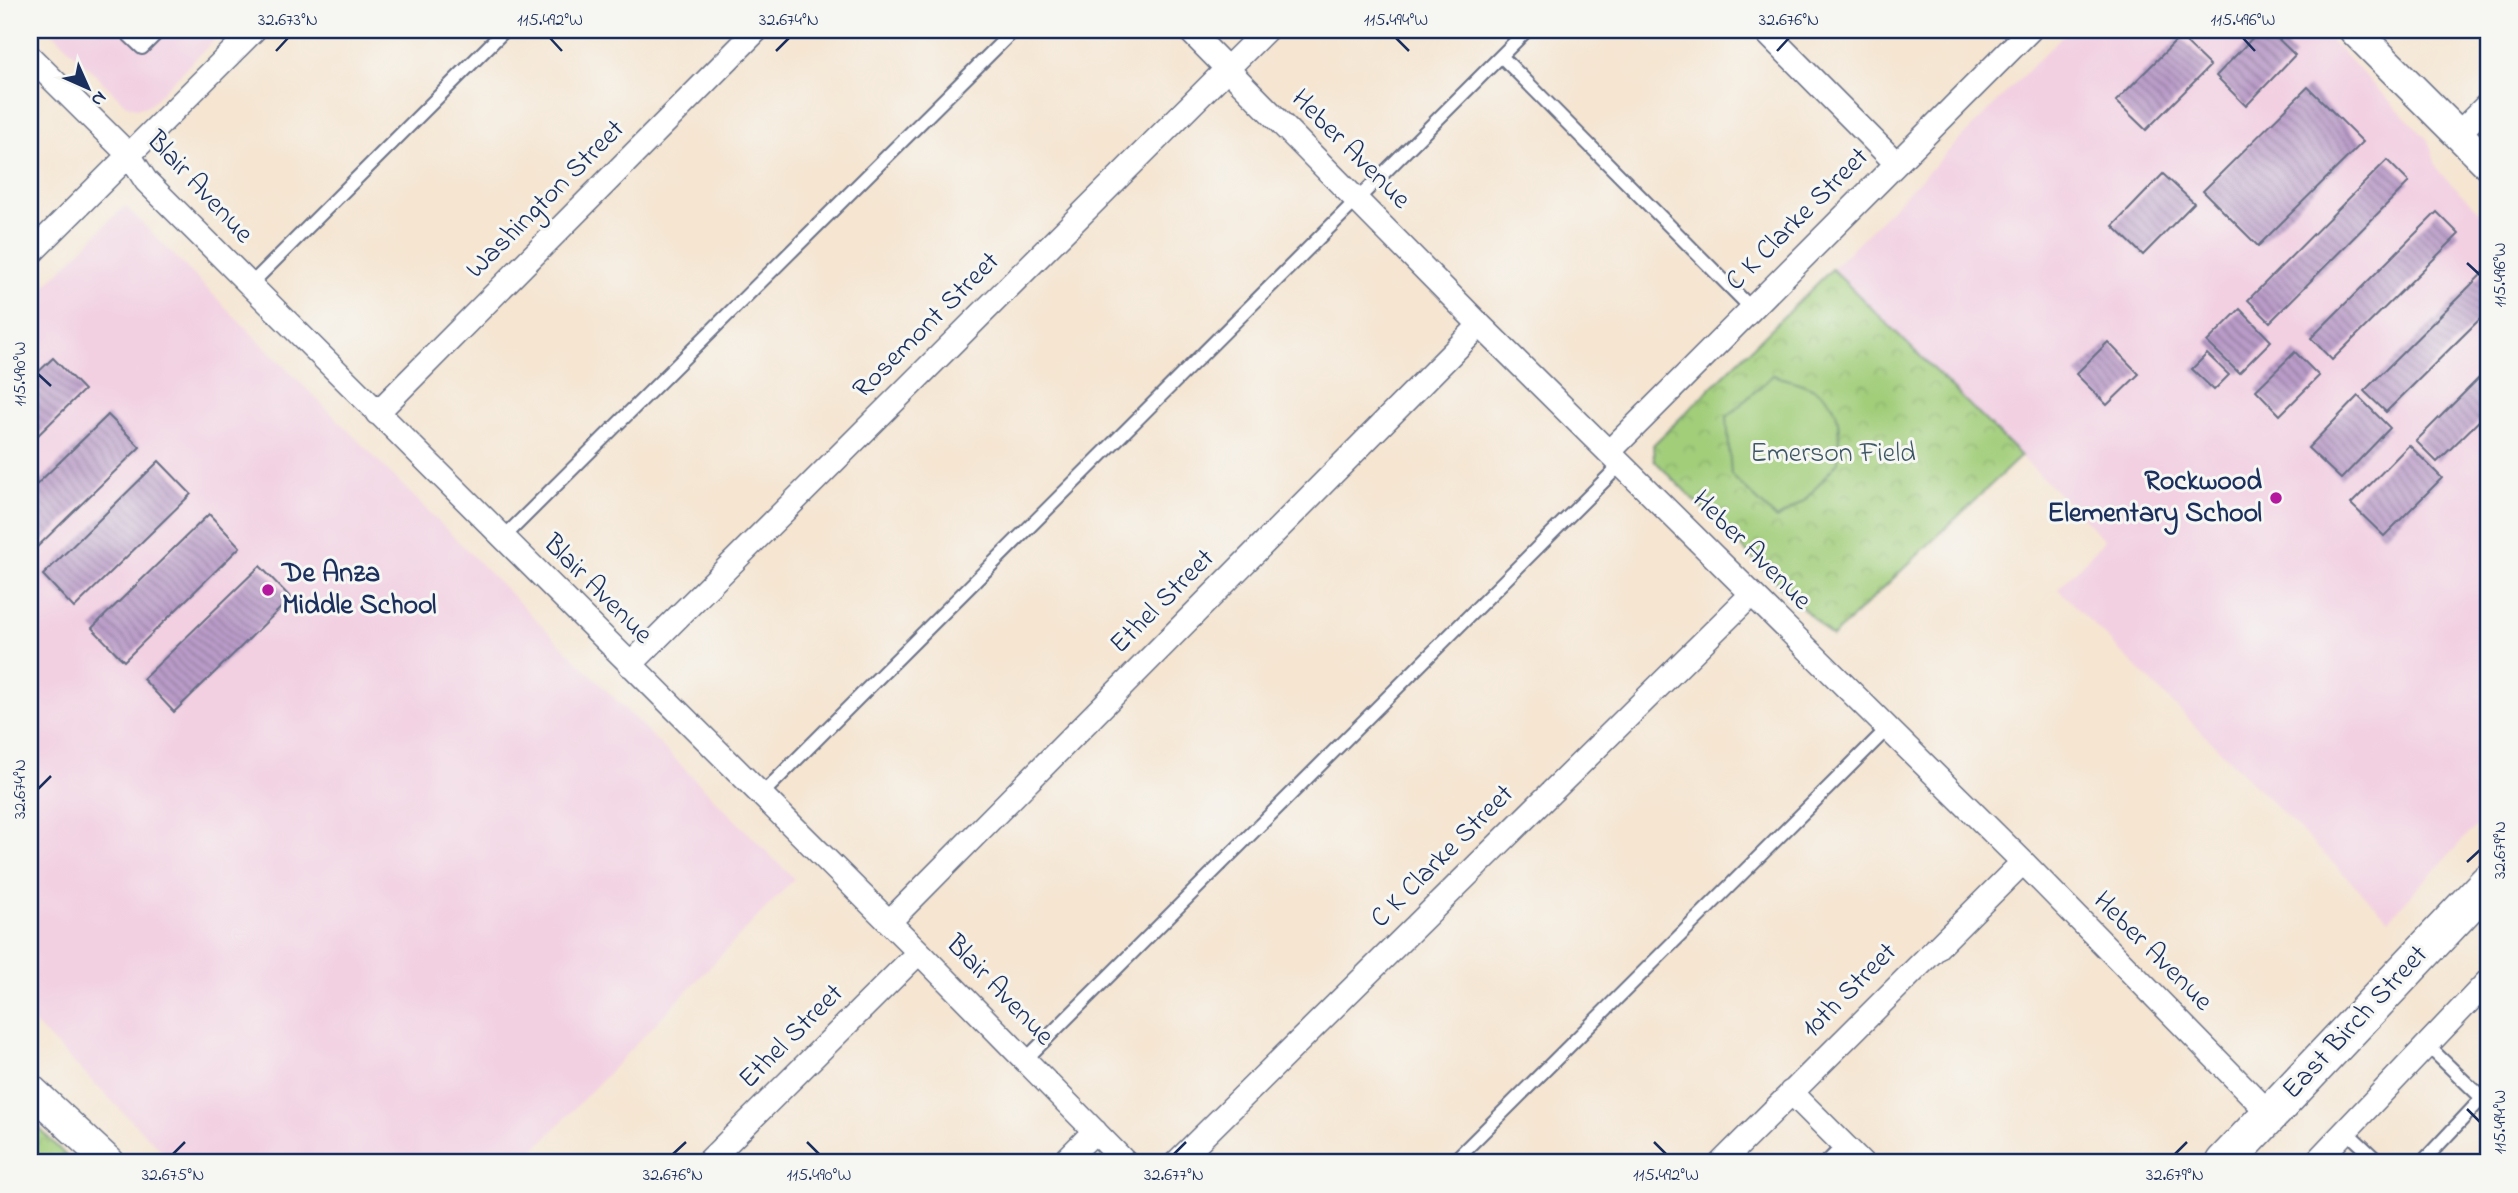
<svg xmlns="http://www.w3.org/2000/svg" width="2518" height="1193" viewBox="0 0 2518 1193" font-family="'Indie Flower',sans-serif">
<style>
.built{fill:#f2d0e2}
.park{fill:url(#park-crowns);stroke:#5e7e6c;stroke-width:2}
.pitch{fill:#a2ce7a;stroke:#5e7e6c;stroke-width:2}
.building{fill:url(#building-back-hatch)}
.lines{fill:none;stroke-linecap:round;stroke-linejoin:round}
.service-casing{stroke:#676f86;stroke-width:16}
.minor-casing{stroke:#676f86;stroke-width:26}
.tertiary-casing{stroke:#676f86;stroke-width:33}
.primary-casing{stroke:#676f86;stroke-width:40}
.service{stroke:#fff;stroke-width:12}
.minor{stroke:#fff;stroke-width:23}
.tertiary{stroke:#fff;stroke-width:30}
.primary{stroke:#fff;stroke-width:37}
.ticks{fill:none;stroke:#1b2f5e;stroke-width:2.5}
.poi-dot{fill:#b5179e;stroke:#f6f6f2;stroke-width:2.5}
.labels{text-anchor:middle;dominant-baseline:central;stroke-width:6;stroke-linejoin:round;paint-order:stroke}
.street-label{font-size:28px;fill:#1b2f5e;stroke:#f6f6f2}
.park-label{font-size:28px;fill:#3d5765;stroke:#f6f6f2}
.poi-label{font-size:28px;font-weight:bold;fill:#1b2f5e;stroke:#f6f6f2;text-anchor:end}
.neatline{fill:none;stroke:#1b2f5e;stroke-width:2.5}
.ticks-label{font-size:18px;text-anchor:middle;fill:#1b2f5e}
</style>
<defs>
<pattern id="park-crowns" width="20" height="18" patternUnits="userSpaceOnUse" patternTransform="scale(1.75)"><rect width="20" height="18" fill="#a2ce7a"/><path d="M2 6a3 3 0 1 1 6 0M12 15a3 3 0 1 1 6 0" fill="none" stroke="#8bb16c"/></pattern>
<pattern id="building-back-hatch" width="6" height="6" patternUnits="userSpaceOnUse" patternTransform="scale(1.75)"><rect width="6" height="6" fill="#b99bc7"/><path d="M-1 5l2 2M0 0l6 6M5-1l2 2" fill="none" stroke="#967fa5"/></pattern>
</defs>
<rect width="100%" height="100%" fill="#f6f6f2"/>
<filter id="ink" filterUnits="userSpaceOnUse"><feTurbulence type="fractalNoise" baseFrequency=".0143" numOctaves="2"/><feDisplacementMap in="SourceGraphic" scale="14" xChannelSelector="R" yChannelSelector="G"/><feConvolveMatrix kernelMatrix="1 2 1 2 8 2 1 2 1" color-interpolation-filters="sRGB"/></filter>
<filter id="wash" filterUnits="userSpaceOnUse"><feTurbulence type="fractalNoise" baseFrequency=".00686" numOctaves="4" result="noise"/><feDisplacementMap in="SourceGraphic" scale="28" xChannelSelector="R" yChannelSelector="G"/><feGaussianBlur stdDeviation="1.57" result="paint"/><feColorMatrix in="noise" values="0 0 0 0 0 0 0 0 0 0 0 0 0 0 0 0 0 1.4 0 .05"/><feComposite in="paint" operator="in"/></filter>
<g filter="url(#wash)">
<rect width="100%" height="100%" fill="#f5e5d1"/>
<path class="built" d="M50 30H224L148 106 136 108 125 104Z
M2068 30H2320L2428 140 2438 171 2488 220V813L2389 919 2058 589 2105 540 1832 269Z
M125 206 794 879 522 1163H174L30 1019V301Z"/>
<path class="park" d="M1832 269 2021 456 1832 637 1654 460 1653 445Z
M36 1125 73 1163H30V1131Z"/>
<path class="pitch" d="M1773 375C1795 382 1828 387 1836 413 1841 426 1838 447 1838 462L1805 500 1777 519 1731 475 1727 417Z"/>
<g id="blocks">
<path class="building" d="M2260 30H2269L2295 55 2246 106 2216 76Z
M2180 37 2210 66 2146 130 2116 101Z
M2308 87 2363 142 2258 246 2203 191Z
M2387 160 2409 182 2270 322 2248 300Z
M2163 174 2194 203 2143 255 2113 226Z
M2437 212 2459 234 2332 360 2311 338Z
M2488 268V311L2386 412 2364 391Z
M2240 309 2271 341 2239 373 2207 342Z
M2108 342 2139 374 2107 405 2076 374Z
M2295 352 2319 376 2280 415 2256 390Z
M2207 354 2229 375 2214 390 2192 369Z
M53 358 84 390 30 443V380Z
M2488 369V412L2437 462 2416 441Z
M2358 396 2390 428 2341 479 2308 448Z
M108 415 140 447 30 554V491Z
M2409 445 2442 478 2384 536 2351 504Z
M159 461 191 494 74 608 43 575Z
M209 514 240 547 124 661 92 628Z
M260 566 291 598 174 712 143 679Z"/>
</g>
</g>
<g filter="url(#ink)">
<use href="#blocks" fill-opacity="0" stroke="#676f86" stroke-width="2"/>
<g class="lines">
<g class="service-casing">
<path id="service" d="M123 30 142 48 160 30
M1501 56 1752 309
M250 285 505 30
M503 538 1014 30
M761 795 1527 30
M2427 1045 2488 1104
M1025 1060 1621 464
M2346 1131 2380 1163
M1452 1163 1888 728
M1826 1163 1844 1145
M2426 1163V1158L2488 1092"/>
</g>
<g class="minor-casing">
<path id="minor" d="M1189 30 1480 325 2023 862 2270 1114
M1764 30 1896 163
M30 57 129 155 146 181 919 952 1126 1163
M2458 134 2488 104
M30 254 254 30
M377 413 757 30
M1609 452 2030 30
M630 665 1266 30
M889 922 1480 325
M1791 1092 1862 1163
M707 1163 919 952
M1063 1163 1095 1131
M1176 1163 1752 594
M1721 1163 2023 862
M2315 1163 2488 981"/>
</g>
<g class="tertiary-casing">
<path id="tertiary" d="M2354 30 2488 164
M30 1089 110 1163"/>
</g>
<g class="primary-casing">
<path id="primary" d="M2224 1163 2488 883"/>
</g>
<use href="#service" class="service"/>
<use href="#minor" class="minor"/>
<use href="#tertiary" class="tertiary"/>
<use href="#primary" class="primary"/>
</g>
</g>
<path class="ticks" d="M550 38 562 51M1396 38 1409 51M2243 38 2255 51M276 51 288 38M776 51 789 38M1777 51 1789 38M2467 263 2480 275M38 374 51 386M38 789 51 776M2467 862 2480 850M2467 1109 2480 1122M807 1142 819 1154M1654 1142 1666 1154M173 1154 185 1142M673 1154 686 1142M1174 1154 1186 1142M2175 1154 2187 1142"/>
<g class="poi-dot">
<circle cx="2276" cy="498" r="7"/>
<circle cx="268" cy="590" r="7"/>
</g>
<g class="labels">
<g class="street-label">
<text transform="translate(1350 150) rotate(45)">Heber Avenue</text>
<text transform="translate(199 188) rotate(47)">Blair Avenue</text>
<text transform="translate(546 200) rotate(-45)">Washington Street</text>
<text transform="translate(1798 220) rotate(-45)">C K Clarke Street</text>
<text transform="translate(927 326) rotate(-45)">Rosemont Street</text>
<text transform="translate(1751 551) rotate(45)">Heber Avenue</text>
<text transform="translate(597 590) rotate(45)">Blair Avenue</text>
<text transform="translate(1163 602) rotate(-45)">Ethel Street</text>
<text transform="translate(1443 857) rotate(-45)">C K Clarke Street</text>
<text transform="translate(2152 952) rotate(45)">Heber Avenue</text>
<text transform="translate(999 991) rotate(46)">Blair Avenue</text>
<text transform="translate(1850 991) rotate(-45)">10th Street</text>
<text transform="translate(2356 1023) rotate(-47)">East Birch Street</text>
<text transform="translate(792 1037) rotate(-45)">Ethel Street</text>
</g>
<g class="park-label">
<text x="1833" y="454">Emerson Field</text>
</g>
<g class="poi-label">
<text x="2262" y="482">Rockwood<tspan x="2262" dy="32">Elementary School</tspan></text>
<text x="282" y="574" text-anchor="start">De Anza<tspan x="282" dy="32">Middle School</tspan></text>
</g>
</g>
<rect width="2518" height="1193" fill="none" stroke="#f6f6f2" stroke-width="77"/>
<g transform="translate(88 88) rotate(135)" stroke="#f6f6f2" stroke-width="5" paint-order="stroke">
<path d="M0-5L12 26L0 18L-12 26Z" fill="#1b2f5e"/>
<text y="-10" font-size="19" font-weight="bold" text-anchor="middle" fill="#1b2f5e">N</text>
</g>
<rect x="38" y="38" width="2442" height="1116" class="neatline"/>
<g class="ticks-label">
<text x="288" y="25">32.673°N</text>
<text x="550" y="25">115.492°W</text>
<text x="789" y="25">32.674°N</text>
<text x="1396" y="25">115.494°W</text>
<text x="1789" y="25">32.676°N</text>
<text x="2243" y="25">115.496°W</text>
<text transform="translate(2499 275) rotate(-90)" y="6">115.496°W</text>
<text transform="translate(19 374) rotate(-90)" y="6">115.490°W</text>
<text transform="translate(19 789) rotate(-90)" y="6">32.674°N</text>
<text transform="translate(2499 850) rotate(-90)" y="6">32.679°N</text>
<text transform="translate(2499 1122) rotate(-90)" y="6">115.494°W</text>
<text x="173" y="1180">32.675°N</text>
<text x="673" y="1180">32.676°N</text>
<text x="819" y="1180">115.490°W</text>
<text x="1174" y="1180">32.677°N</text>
<text x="1666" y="1180">115.492°W</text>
<text x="2175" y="1180">32.679°N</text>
</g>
</svg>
